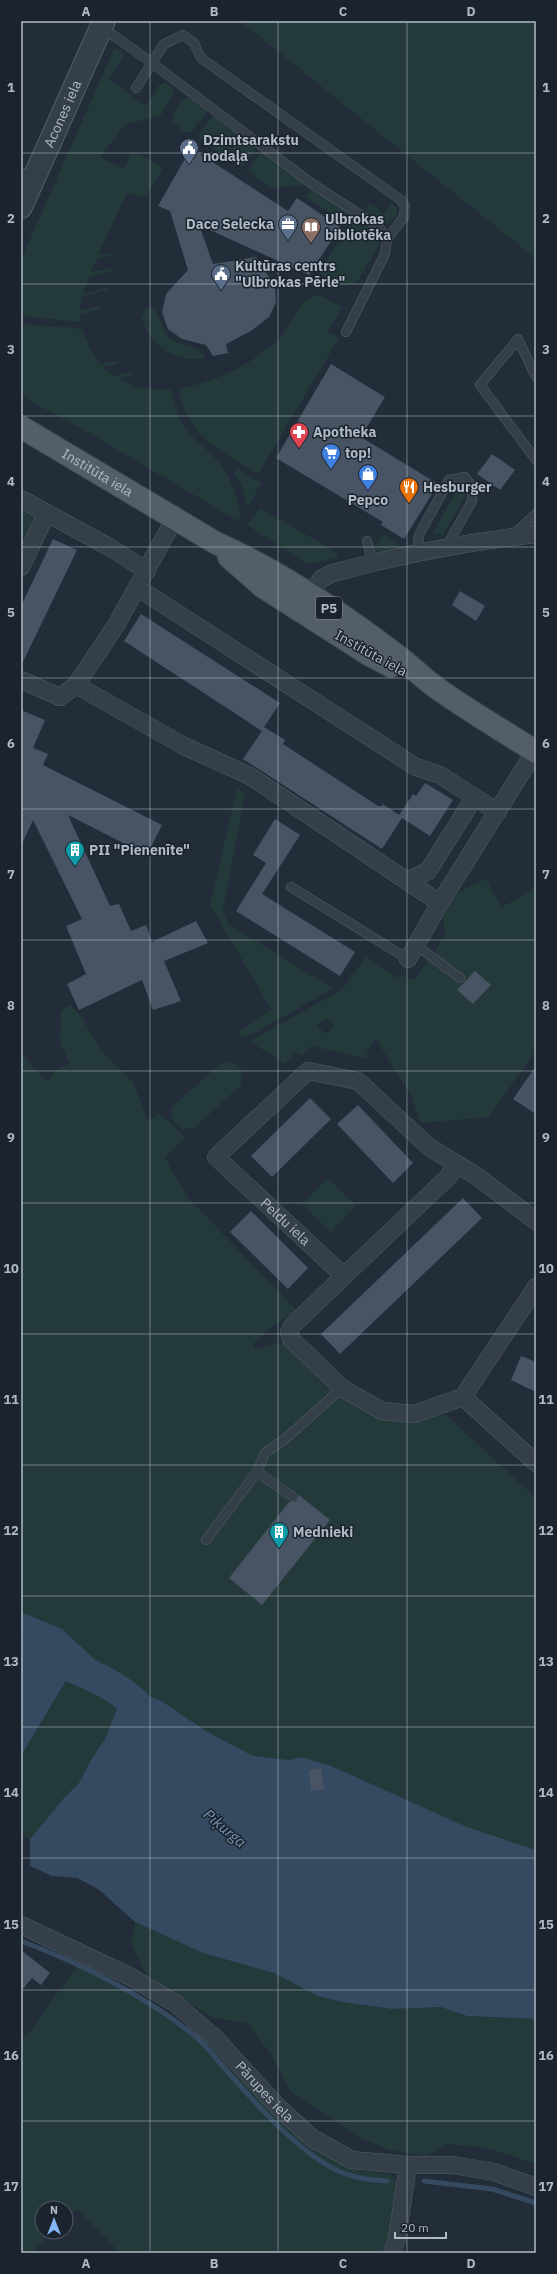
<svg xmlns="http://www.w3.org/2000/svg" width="557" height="2274" viewBox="0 0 557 2274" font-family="'IBM Plex Sans',sans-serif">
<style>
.green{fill:#24393a;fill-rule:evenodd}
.water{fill:#354a60}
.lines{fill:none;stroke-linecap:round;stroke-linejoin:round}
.stream{stroke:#354a60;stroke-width:5}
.river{stroke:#354a60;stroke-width:31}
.building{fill:#485463}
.service-casing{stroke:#535d67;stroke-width:10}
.minor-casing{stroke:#535d67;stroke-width:18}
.tertiary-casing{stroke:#535d67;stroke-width:24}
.primary-casing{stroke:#3e4853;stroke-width:24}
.service{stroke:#353f49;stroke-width:9}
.minor{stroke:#353f49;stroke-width:17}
.tertiary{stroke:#353f49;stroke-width:22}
.primary{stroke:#535e69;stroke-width:22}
.grid{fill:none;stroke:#b0bac6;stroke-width:1;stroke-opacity:0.55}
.labels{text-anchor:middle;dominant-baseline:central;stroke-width:3;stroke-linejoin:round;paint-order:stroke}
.shield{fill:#1b242e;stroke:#838d98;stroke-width:1}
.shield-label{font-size:13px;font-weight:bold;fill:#b0bac6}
.street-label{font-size:14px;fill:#b0bac6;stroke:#1b242e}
.poi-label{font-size:14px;font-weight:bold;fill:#b0bac6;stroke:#1b242e;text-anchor:start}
.water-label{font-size:15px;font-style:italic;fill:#7892ad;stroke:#1b242e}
.neatline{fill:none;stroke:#b0bac6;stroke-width:1.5}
.grid-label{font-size:13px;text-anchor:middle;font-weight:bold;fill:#b0bac6}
</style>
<rect width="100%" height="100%" fill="#222d39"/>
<path class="green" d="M240 21H536V259Z
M114 49 120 50 123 54V57L109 79 146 106 159 85 165 83 171 85 174 90 172 96 161 115 125 125 100 157 124 169 131 154 135 152 161 166 162 170 147 195 143 197 127 193 98 255 110 253 111 255 97 259 91 272 112 268V271L89 277 83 294 108 287 109 289 82 297 80 310 100 306V309L80 314V322L21 316V260Z
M189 98 208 111 191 132H183L173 121V115L182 99Z
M213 115 257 146 243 166 237 165 200 139 199 134Z
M262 151 306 183 302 185 270 188 248 170Z
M312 187 377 231 380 240 378 247 357 282 346 286 336 284 319 273 348 226 305 196Z
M391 202C397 207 398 210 396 217L387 224 365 210 370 203 384 214Z
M320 295 342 307 328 331 339 338 258 474C221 451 186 436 179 389 209 382 239 371 263 352 269 347 277 342 282 336 295 320 298 298 320 295Z
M148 308 154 309C162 319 162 334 174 341 188 348 190 342 205 356L203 359C171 361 153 346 141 318L145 310Z
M21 324 82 329 92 353 100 364 117 361 118 364 103 367 114 376 132 372V375L118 379 140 388 171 390C174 403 177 416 184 427 191 437 200 443 208 451 227 469 237 491 241 516L238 521 86 431 21 396Z
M238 469 261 483 248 507 242 487 234 472Z
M457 490 466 495 443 535 433 533Z
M260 508 336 552 338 558 309 564 304 562 247 525Z
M21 510 37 518 21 550Z
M385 535 401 546V548L375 553 373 548 381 537Z
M237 789 245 794 223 910 228 924 333 989 245 1038 238 1033 271 1009 210 905Z
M485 878 502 907 536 888V1050L489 1117 420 1123 411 1095 375 1038 365 1058 311 1046 302 1056 296 1052 285 1064 249 1041 342 990 365 957 398 978 401 975 406 976 407 980 416 978 445 936 443 917 458 892ZM327 1018 334 1026 325 1034 317 1025Z
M70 1005 83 1019 100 1050 133 1082 148 1122 159 1112 185 1138 165 1158 188 1198 297 1310 272 1327 253 1344 255 1350 291 1339 364 1410C393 1428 414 1420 445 1414L536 1498V1850L467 1827 329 1765 301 1757 289 1760 253 1756 206 1731 160 1700 121 1698 105 1739 91 1760 79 1783 63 1799 30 1839 21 1835V1756L71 1673 74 1644 62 1629 21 1612V1053L47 1082 55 1071 70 1063 60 1043 61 1011Z
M233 1062 242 1070 241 1085 194 1128 183 1129 173 1122 171 1108 220 1064Z
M327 1178 356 1205 331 1232 302 1204Z
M135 1922 203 1953 274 1973 318 1996 342 2002 392 2009 441 2007 467 2016 536 2019V2164L487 2148 447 2144 426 2156 389 2150 356 2136 331 2117 291 2092 271 2054 247 2023 212 2018 146 1975 131 1944Z
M77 1966 165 2010 211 2045 318 2151 357 2170 390 2174 396 2180 395 2218 382 2253H120L77 2209 66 2219V2208H42V2232H52L31 2253H21V2036L26 2037Z"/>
<path class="water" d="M21 1612 62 1629 108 1672 98 1689 70 1674 21 1756Z
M131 1691 160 1700 206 1731 253 1756 289 1760 301 1757 329 1765 467 1827 536 1850V2019L467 2016 441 2007 392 2009 342 2002 318 1996 274 1973 203 1953 135 1922 98 1889 77 1878 52 1876 30 1866V1839L63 1799 79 1783 91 1760 105 1739 121 1698Z"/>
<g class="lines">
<path class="stream" d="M21 1941C80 1963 146 1996 195 2036 207 2046 217 2060 228 2072 256 2104 305 2160 346 2174 359 2179 373 2180 387 2181
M424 2181 492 2189 536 2203"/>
<path class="river" d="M21 1648C68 1667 127 1680 154 1727"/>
</g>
<path class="building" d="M191 148 288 211 297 198 340 227 309 275 199 225 213 264 256 257 275 286 276 302 269 317 251 331 226 344 228 353 213 356 206 345 182 339 168 329 162 312 166 294 188 270 170 211 158 206Z
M331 364 385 397 361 437 438 484 404 539 381 525 383 522 276 458Z
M492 454 515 470 500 490 477 474Z
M53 539 77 550 21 666V606Z
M460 591 485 606 476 621 452 605Z
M141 614 280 703 264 727 285 740 283 744 378 806H382L383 804 399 815 413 794 416 796 425 783 453 800 430 836 402 818 382 849 243 759 262 731 124 641Z
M21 710 45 720 33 748 48 754 43 765 162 825 147 855 68 815 110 906 119 904 131 931 146 925 152 942 196 921 208 943 164 961 181 1001 153 1010 142 980 79 1010 67 984 86 974 66 926 82 919 33 820 21 846Z
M275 819 300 835 262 894 355 952 340 976 236 911 266 863 253 855Z
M475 971 491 985 473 1004 457 990Z
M536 1066V1114L513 1099Z
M310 1098 331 1119 272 1177 251 1156Z
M358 1105 413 1163 393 1183 337 1124Z
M463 1198 482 1218 340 1354 321 1334Z
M251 1211 308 1268 288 1289 230 1232Z
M521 1356 536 1362V1392L511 1380Z
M299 1495 330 1520 262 1605 229 1578 289 1502H296Z
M321 1768 324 1789 311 1791 309 1770Z
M21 1950 50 1973 41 1985 32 1978 21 1991Z"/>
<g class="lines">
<g class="service-casing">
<path id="service" d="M101 29 116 37 152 63 311 183 379 227 387 239 385 254 346 332
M136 88 164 44 183 35 194 43 201 58 401 200 405 206 404 217 387 239
M21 172 34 178
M536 377 518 339 480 385 536 460
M513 535 536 514
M367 541 373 563
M417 554 419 535 449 480 465 477 473 488 472 501 445 549
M291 887 408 959
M416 945 460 978
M257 1472 293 1497
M206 1540 257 1472 265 1453 284 1440 342 1388"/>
</g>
<g class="minor-casing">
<g id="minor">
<path d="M21 499 111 548 147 571"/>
<path d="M21 567 47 513"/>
<path d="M138 588 416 767 440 775 498 812"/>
<path d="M302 604 322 578 333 573C399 555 468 542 536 534"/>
<path d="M21 680 60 697 76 685 115 627 175 518"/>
<path d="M76 685 184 746 250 776 440 903"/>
<path d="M409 880 428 871 474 798"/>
<path d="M408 959 440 903 535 751"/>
<path id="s1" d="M536 1221 475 1175 429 1147 358 1081 308 1071 216 1157 344 1276 292 1326 289 1332 291 1339 342 1388 382 1411 414 1414 463 1397 536 1287"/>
<path d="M344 1276 448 1177 457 1165"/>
<path d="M463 1397 536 1463"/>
<path id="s2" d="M21 1925 129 1976 175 2003 216 2039 278 2107 312 2138 352 2160 408 2165H453L494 2172 536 2187"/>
<path d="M392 2253 397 2238 408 2165"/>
</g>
</g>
<g class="tertiary-casing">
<g id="tertiary">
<path id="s3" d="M21 207 104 21"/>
</g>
</g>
<g class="primary-casing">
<g id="primary">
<path id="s4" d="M21 427 216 543C281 572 343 614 399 657 411 666 422 677 434 686 467 710 502 730 536 752"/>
<path d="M229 557 263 587 368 654 391 666"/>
</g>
</g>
<use href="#service" class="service"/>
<use href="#minor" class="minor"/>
<use href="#tertiary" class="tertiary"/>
<use href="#primary" class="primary"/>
</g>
<path class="grid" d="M150 21V2253M278 21V2253M407 21V2253M21 153H536M21 284H536M21 416H536M21 547H536M21 678H536M21 809H536M21 940H536M21 1071H536M21 1203H536M21 1334H536M21 1465H536M21 1596H536M21 1727H536M21 1858H536M21 1990H536M21 2121H536"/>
<defs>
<g id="civic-pin" transform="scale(1)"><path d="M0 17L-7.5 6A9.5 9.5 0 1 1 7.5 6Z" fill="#5c6f8a" stroke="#1b242e"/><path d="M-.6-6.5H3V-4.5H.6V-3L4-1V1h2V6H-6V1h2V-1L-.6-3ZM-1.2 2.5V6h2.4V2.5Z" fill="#fff"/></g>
<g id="office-pin" transform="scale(1)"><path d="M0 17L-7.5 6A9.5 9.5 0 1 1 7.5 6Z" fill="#5c6f8a" stroke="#1b242e"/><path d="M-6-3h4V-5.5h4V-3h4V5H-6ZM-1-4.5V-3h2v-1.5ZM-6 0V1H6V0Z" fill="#fff"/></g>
<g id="library-pin" transform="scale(1)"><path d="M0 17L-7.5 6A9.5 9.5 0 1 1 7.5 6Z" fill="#8d6e63" stroke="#1b242e"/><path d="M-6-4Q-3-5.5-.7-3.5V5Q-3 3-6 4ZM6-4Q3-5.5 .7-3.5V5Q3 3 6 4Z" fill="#fff"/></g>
<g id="pharmacy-pin" transform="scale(1)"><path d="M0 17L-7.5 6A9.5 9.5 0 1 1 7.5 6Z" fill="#e0444e" stroke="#1b242e"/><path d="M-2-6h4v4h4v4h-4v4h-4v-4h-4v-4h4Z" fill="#fff"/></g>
<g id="supermarket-pin" transform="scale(1)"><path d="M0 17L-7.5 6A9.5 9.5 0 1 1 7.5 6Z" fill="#3f7fe0" stroke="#1b242e"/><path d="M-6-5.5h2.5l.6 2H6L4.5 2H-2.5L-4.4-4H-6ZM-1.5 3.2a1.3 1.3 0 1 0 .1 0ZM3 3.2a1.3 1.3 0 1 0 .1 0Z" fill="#fff"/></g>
<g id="shop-pin" transform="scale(1)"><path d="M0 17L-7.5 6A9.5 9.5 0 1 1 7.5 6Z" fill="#3f7fe0" stroke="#1b242e"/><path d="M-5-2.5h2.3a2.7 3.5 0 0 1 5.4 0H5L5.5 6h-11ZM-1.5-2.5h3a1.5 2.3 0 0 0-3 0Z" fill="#fff"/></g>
<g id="restaurant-pin" transform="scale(1)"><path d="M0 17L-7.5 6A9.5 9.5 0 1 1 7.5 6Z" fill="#e8710a" stroke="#1b242e"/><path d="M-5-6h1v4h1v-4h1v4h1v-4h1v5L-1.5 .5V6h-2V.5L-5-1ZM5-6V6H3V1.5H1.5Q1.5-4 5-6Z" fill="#fff"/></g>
<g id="building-pin" transform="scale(1)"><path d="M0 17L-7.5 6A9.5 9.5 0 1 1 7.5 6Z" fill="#0f9aa8" stroke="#1b242e"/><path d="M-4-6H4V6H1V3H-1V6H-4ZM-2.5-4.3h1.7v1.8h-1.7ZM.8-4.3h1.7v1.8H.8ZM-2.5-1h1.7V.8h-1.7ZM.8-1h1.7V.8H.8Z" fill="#fff"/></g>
</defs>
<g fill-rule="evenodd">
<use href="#civic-pin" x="189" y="148"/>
<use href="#office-pin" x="288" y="224"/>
<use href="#library-pin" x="311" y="227"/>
<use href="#civic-pin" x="221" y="274"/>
<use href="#pharmacy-pin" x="299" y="432"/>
<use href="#supermarket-pin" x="331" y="453"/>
<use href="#shop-pin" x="368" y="474"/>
<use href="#restaurant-pin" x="409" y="487"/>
<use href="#building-pin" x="75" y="850"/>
<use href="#building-pin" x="279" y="1532"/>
</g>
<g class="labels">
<rect class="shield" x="316" y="597" width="26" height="22" rx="3"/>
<g class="shield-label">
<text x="329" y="608">P5</text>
</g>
<g class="street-label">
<text stroke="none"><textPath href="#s3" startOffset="102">Acones iela</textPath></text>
<text stroke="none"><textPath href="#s4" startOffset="89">Institūta iela</textPath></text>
<text transform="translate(371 653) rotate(29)">Institūta iela</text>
<text stroke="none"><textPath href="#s1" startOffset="499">Peldu iela</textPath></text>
<text stroke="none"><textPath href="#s2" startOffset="299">Pārupes iela</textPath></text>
</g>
<g class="poi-label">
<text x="203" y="140">Dzimtsarakstu<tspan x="203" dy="16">nodaļa</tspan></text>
<text x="325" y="219">Ulbrokas<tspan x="325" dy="16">bibliotēka</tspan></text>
<text x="274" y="224" text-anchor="end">Dace Selecka</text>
<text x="235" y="266">Kultūras centrs<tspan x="235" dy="16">"Ulbrokas Pērle"</tspan></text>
<text x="313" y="432">Apotheka</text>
<text x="345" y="453">top!</text>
<text x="423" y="487">Hesburger</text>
<text x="368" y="500" text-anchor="middle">Pepco</text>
<text x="89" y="850">PII "Pienenīte"</text>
<text x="293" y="1532">Mednieki</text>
</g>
<g class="water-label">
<text transform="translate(225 1828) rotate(40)">Piķurga</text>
</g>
</g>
<rect width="557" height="2274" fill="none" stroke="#1b242e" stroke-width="44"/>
<g transform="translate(54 2220)"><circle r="19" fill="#1b242e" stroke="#57606b"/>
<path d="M0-3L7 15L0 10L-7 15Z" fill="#85b7f6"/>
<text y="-6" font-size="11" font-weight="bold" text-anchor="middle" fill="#b0bac6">N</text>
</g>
<path d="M395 2232v6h51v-6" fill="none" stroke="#b0bac6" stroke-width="2"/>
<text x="401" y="2232" font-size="12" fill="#b0bac6" stroke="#1b242e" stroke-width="3" paint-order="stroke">20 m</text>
<rect x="22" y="22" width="513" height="2230" class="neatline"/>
<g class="grid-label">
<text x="86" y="16">A</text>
<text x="214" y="16">B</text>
<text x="343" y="16">C</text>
<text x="471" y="16">D</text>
<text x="11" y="92">1</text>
<text x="546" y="92">1</text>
<text x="11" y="223">2</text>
<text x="546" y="223">2</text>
<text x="11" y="354">3</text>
<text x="546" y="354">3</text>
<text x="11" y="486">4</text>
<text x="546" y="486">4</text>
<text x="11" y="617">5</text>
<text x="546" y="617">5</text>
<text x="11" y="748">6</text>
<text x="546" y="748">6</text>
<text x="11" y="879">7</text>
<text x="546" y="879">7</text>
<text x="11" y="1010">8</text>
<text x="546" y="1010">8</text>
<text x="11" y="1142">9</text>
<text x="546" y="1142">9</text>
<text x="11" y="1273">10</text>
<text x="546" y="1273">10</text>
<text x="11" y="1404">11</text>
<text x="546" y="1404">11</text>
<text x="11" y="1535">12</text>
<text x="546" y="1535">12</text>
<text x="11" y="1666">13</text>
<text x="546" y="1666">13</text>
<text x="11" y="1797">14</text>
<text x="546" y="1797">14</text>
<text x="11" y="1929">15</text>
<text x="546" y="1929">15</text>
<text x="11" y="2060">16</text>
<text x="546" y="2060">16</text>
<text x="11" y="2191">17</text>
<text x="546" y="2191">17</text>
<text x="86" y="2268">A</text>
<text x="214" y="2268">B</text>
<text x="343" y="2268">C</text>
<text x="471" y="2268">D</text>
</g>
</svg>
